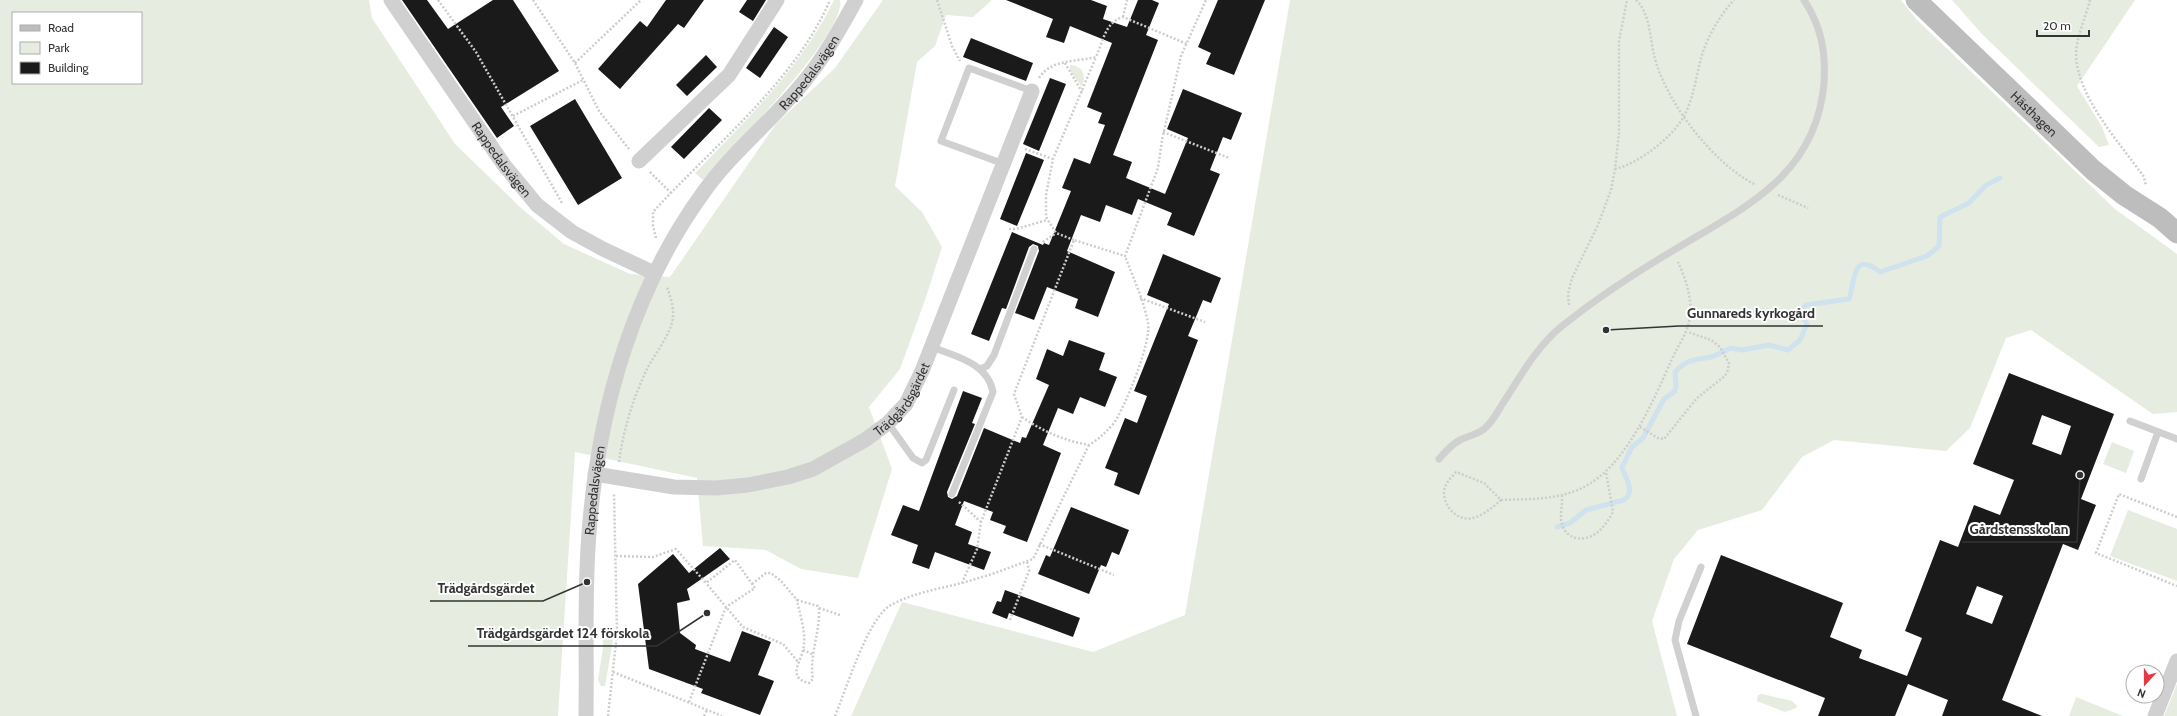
<svg xmlns="http://www.w3.org/2000/svg" width="2177" height="716" viewBox="0 0 2177 716" font-family="Cabin,sans-serif">
<style>
.green{fill:#e6ecdf;fill-rule:evenodd}
.lines{fill:none;stroke-linecap:round;stroke-linejoin:round}
.stream{stroke:#cfe2ee;stroke-width:5}
.building{fill:#1a1a1a;fill-rule:evenodd}
.path{stroke:#cdcdcd;stroke-width:2.5;stroke-dasharray:2 2;stroke-linecap:butt}
.lane{stroke:#d0d0d0;stroke-width:7}
.street{stroke:#d0d0d0;stroke-width:15}
.secondary{stroke:#bdbdbd;stroke-width:21}
.labels{text-anchor:middle;dominant-baseline:central;stroke-width:4;stroke-linejoin:round;paint-order:stroke}
.street-label{font-size:13px;fill:#333;stroke:#fff}
.leader{fill:none;stroke:#333;stroke-width:1.5}
.callout-dot{fill:#333;stroke:#fff;stroke-width:1.5}
.callout-label{font-size:14px;text-anchor:middle;font-weight:bold;fill:#333;stroke:#fff;stroke-width:4;stroke-linejoin:round;paint-order:stroke}
</style>
<rect width="100%" height="100%" fill="#fff"/>
<path class="green" d="M0 0H369L372 18 455 144 520 207 564 244 630 274 670 277 776 124 835 68 883 0H992L973 17 946 15 935 46 917 62 895 186 922 212 942 247 926 297 900 369 869 407 892 469 858 578 801 569 766 550 703 546 697 478 575 452 558 716H0ZM13 13H141V83H13Z
M834 0H840C847 34 728 151 703 180L695 173C747 119 801 68 834 0Z
M1290 0H1901L1916 19 2115 209 2177 254V412L2153 414 2031 330 2006 338 1970 428 1946 451 1834 440 1802 457 1762 510 1698 530 1674 559 1652 621 1677 716H851L902 602 1093 652 1185 615Z
M1952 0H2135L2077 86 2102 127 2109 145 2099 147 1982 34Z
M1070 65C1084 66 1086 76 1082 87L1070 71Z
M2112 442 2134 451 2126 473 2103 464Z
M2128 510 2177 529V581L2110 556Z
M602 628 613 631V640L605 686H601L598 680 603 648Z
M2177 684V716H2164Z
M1762 694 1792 701 1797 706 1796 708 1785 712 1757 701 1758 695Z
M2076 697 2123 716H2069Z"/>
<g class="lines">
<path class="stream" d="M1557 527 1570 523 1586 510 1624 500C1636 491 1625 478 1622 467L1632 447 1643 438 1664 399 1674 392 1676 387 1675 372C1689 357 1697 361 1714 356 1720 354 1726 350 1731 348L1742 350 1769 345 1788 350 1800 340 1807 324 1800 312 1806 305 1849 299C1855 282 1852 249 1880 272L1927 256 1939 246 1940 217 1969 203 1986 185 2000 178"/>
</g>
<path class="building" d="M402 0H427L448 29 493 0H513L559 71 501 107 514 126 497 138Z
M666 0H704L684 28 678 24 620 89 598 69 640 21 647 27Z
M747 0H766L753 21 739 12Z
M1006 0H1091L1107 6 1103 19 1127 27 1138 0H1152L1159 3 1146 35 1158 40 1113 155 1132 162 1126 178 1165 194 1188 138 1167 129 1183 89 1242 113 1231 140 1223 137 1210 170 1220 174 1194 236 1167 225 1172 213 1138 199 1132 215 1106 205 1100 222 1081 215 1067 251 1115 272 1098 317 1075 308 1078 299 1047 287 1034 320 1015 313 1039 251 1038 246 1033 244 1029 247 1006 309 1002 308 989 341 971 334 1012 232 1043 245 1044 243 1049 245 1071 191 1062 188 1074 158 1090 164 1105 125 1098 123 1102 113 1087 107 1112 43 1070 26 1064 43 1046 37 1053 19Z
M1218 0H1265L1234 75 1206 64 1211 53 1198 47Z
M774 27 788 37 760 78 746 68Z
M971 38 1033 63 1026 81 963 57Z
M706 55 717 67 687 96 676 85Z
M1050 78 1066 84 1039 151 1023 144Z
M575 99 622 178 578 205 530 126Z
M709 108 722 120 684 159 671 147Z
M1026 153 1044 160 1017 226 1000 219Z
M1163 254 1221 278 1211 303 1203 300 1188 336 1198 340 1139 495 1114 485 1118 473 1105 468 1125 418 1137 423 1147 396 1134 391 1169 304 1147 295Z
M1069 340 1105 353 1099 370 1117 377 1105 407 1080 397 1073 414 1058 408 1043 445 1061 453 1027 542 1003 533 1006 526 990 520 993 512 964 501 955 525 972 532 968 544 991 552 984 570 935 552 929 569 912 563 918 545 891 535 903 505 919 511 963 391 982 398 972 423 975 424 947 492 948 497 952 499 957 496 984 428 1020 443 1022 437 1026 438 1049 385 1036 379 1047 349 1063 356Z
M2009 373 2114 414 2081 499 2096 505 2078 550 2063 544 2002 700 2042 716H1942L1948 700 1908 684 1895 716H1818L1825 698 1687 644 1721 555 1843 603 1830 637 1862 650 1859 658 1907 676 1922 638 1905 631 1940 540 1958 547 1974 505 2000 515 2014 480 1973 464ZM2042 415 2071 426 2061 455 2032 444ZM1977 586 2003 596 1992 624 1966 614Z
M1071 507 1129 530 1119 555 1112 552 1106 567 1101 565 1089 594 1038 574 1046 555 1050 557Z
M720 548 730 559 687 589 690 600 677 603 680 633 696 645 695 649 730 662 742 631 771 642 758 675 774 681 760 715 701 693 703 689 649 669 638 584 673 554 689 573Z
M1005 590 1080 618 1073 637 1009 613 1007 619 992 613 997 601 1001 602Z"/>
<g class="lines">
<path class="path" d="M438 0 476 52 562 203
M533 0 575 63 599 111 629 149
M937 0 952 46 960 61
M1636 0C1650 13 1650 38 1654 55 1665 101 1713 164 1756 185
M2090 0C2086 16 2077 36 2076 53 2076 96 2120 143 2144 177L2146 186
M1123 17 1127 0
M575 63 641 0
M1065 63 1082 92
M1039 78C1051 59 1076 62 1096 57 1103 42 1105 22 1123 17L1187 44
M513 116 583 80
M1163 132 1229 158
M1025 149 1053 159
M1615 169C1638 164 1673 137 1684 116 1694 98 1696 75 1702 55 1708 36 1720 15 1734 0
M650 172 671 193
M1778 195 1808 208
M1009 229H1016L1047 220
M656 238 653 226V212C711 148 796 81 830 0
M1074 240 1056 233 1046 217V195L1053 159 1096 57
M1043 242 1056 233
M1140 298 1205 322
M1569 305 1568 294 1572 278 1598 225 1611 190 1615 169 1619 133V41L1627 0
M1022 417C1042 431 1065 441 1089 445 1099 439 1106 432 1114 423 1125 407 1152 341 1148 323 1144 300 1133 278 1125 256
M1640 427 1658 438 1664 439 1697 398 1725 376 1728 370 1729 363 1720 347 1711 340 1688 332
M619 462C623 431 633 398 647 369 655 353 671 335 673 317 674 307 670 296 667 287
M1562 495C1563 506 1558 519 1564 529 1566 533 1571 537 1576 538 1594 541 1605 527 1613 512L1606 472
M1501 500C1493 507 1484 515 1473 518 1458 522 1444 507 1444 493 1444 484 1451 478 1456 472L1484 483 1501 500C1529 499 1557 500 1582 488 1626 467 1653 401 1672 359 1679 343 1689 332 1690 314 1692 297 1685 277 1678 262
M959 502 981 522
M2177 517 2119 494 2096 553 2177 586
M1039 544 1114 575
M616 556 653 557 676 549 706 583 735 560 755 588 726 607 706 583
M962 583 992 574 1033 559 1089 445
M752 584 766 573H771L781 581 797 600
M797 600 818 606 819 609C820 633 809 656 813 679L809 683C805 682 801 681 798 677 793 669 802 658 803 650 807 634 800 616 797 600Z
M819 608 840 615
M1010 620 1029 571 1027 561
M803 650 814 655
M613 672 722 716
M689 702 726 607 743 627 783 644 799 663
M608 716 617 633 614 493
M704 716 707 710
M835 716C846 690 868 617 891 605 913 593 938 589 962 583L977 549 981 522 1022 417 1014 394 1074 240 1125 256 1158 168 1162 140 1181 56 1206 0"/>
<path class="lane" d="M1004 164 941 141 969 68 1032 91
M932 347C955 356 988 363 993 392L952 494
M980 369 987 366 994 355 1034 249
M2130 421 2177 439
M888 423 913 458 922 463 926 460 954 390
M1439 459C1445 452 1452 444 1460 440 1468 436 1478 434 1484 429 1492 423 1498 411 1503 403 1520 377 1537 346 1562 326 1597 298 1635 273 1674 250 1745 207 1816 176 1824 83 1826 51 1821 26 1804 0
M2141 479 2158 432
M1696 716 1675 640 1679 621 1701 567"/>
<g class="street">
<path id="s1" d="M391 0 504 165 537 205 572 232 603 249 654 273"/>
<path d="M639 161 729 75 777 0"/>
<path id="s2" d="M595 474 674 487 716 488 748 485 788 477 813 469 865 440 888 423 906 404 922 371 1032 91"/>
<path id="s3" d="M586 716C587 651 584 585 590 521 600 405 634 288 703 193 731 153 771 122 802 84 824 58 840 29 856 0"/>
<path d="M2155 716 2177 661"/>
</g>
<path class="secondary" id="s4" d="M1916 0 2093 170 2124 195 2160 218 2177 233"/>
</g>
<g class="labels">
<g class="street-label">
<text stroke="none"><textPath href="#s3" startOffset="707">Rappedalsvägen</textPath></text>
<text stroke="none"><textPath href="#s4" startOffset="164">Hästhagen</textPath></text>
<text stroke="none"><textPath href="#s1" startOffset="194">Rappedalsvägen</textPath></text>
<text stroke="none"><textPath href="#s2" startOffset="337">Trädgårdsgärdet</textPath></text>
<text stroke="none"><textPath href="#s3" startOffset="226">Rappedalsvägen</textPath></text>
</g>
</g>
<path class="leader" d="M1606 330L1679 326H1823M2080 475L2077 542H1962M587 582L543 601H430M707 613L657 646H468"/>
<g class="callout-dot">
<circle cx="1606" cy="330" r="4"/>
<circle cx="2080" cy="475" r="4"/>
<circle cx="587" cy="582" r="4"/>
<circle cx="707" cy="613" r="4"/>
</g>
<g class="callout-label">
<text x="1751" y="318">Gunnareds kyrkogård</text>
<text x="2019" y="534">Gårdstensskolan</text>
<text x="486" y="593">Trädgårdsgärdet</text>
<text x="563" y="638">Trädgårdsgärdet 124 förskola</text>
</g>
<rect x="12" y="12" width="130" height="72" fill="#ffffff" stroke="#adadad"/>
<rect x="20" y="25" width="20" height="6" fill="#bdbdbd" stroke="#adadad"/>
<text x="48" y="32" font-size="12" fill="#333333">Road</text>
<rect x="20" y="42" width="20" height="12" fill="#e6ecdf" stroke="#adadad"/>
<text x="48" y="52" font-size="12" fill="#333333">Park</text>
<rect x="20" y="62" width="20" height="12" fill="#1a1a1a" stroke="#adadad"/>
<text x="48" y="72" font-size="12" fill="#333333">Building</text>
<g transform="translate(2145 684) rotate(201)"><circle r="19" fill="#ffffff" stroke="#adadad"/>
<path d="M0-3L7 15L0 10L-7 15Z" fill="#e63946"/>
<text y="-6" font-size="11" font-weight="bold" text-anchor="middle" fill="#333333">N</text>
</g>
<path d="M2037 30v6h52v-6" fill="none" stroke="#333333" stroke-width="2"/>
<text x="2043" y="30" font-size="12" fill="#333333" stroke="#ffffff" stroke-width="3" paint-order="stroke">20 m</text>
</svg>
